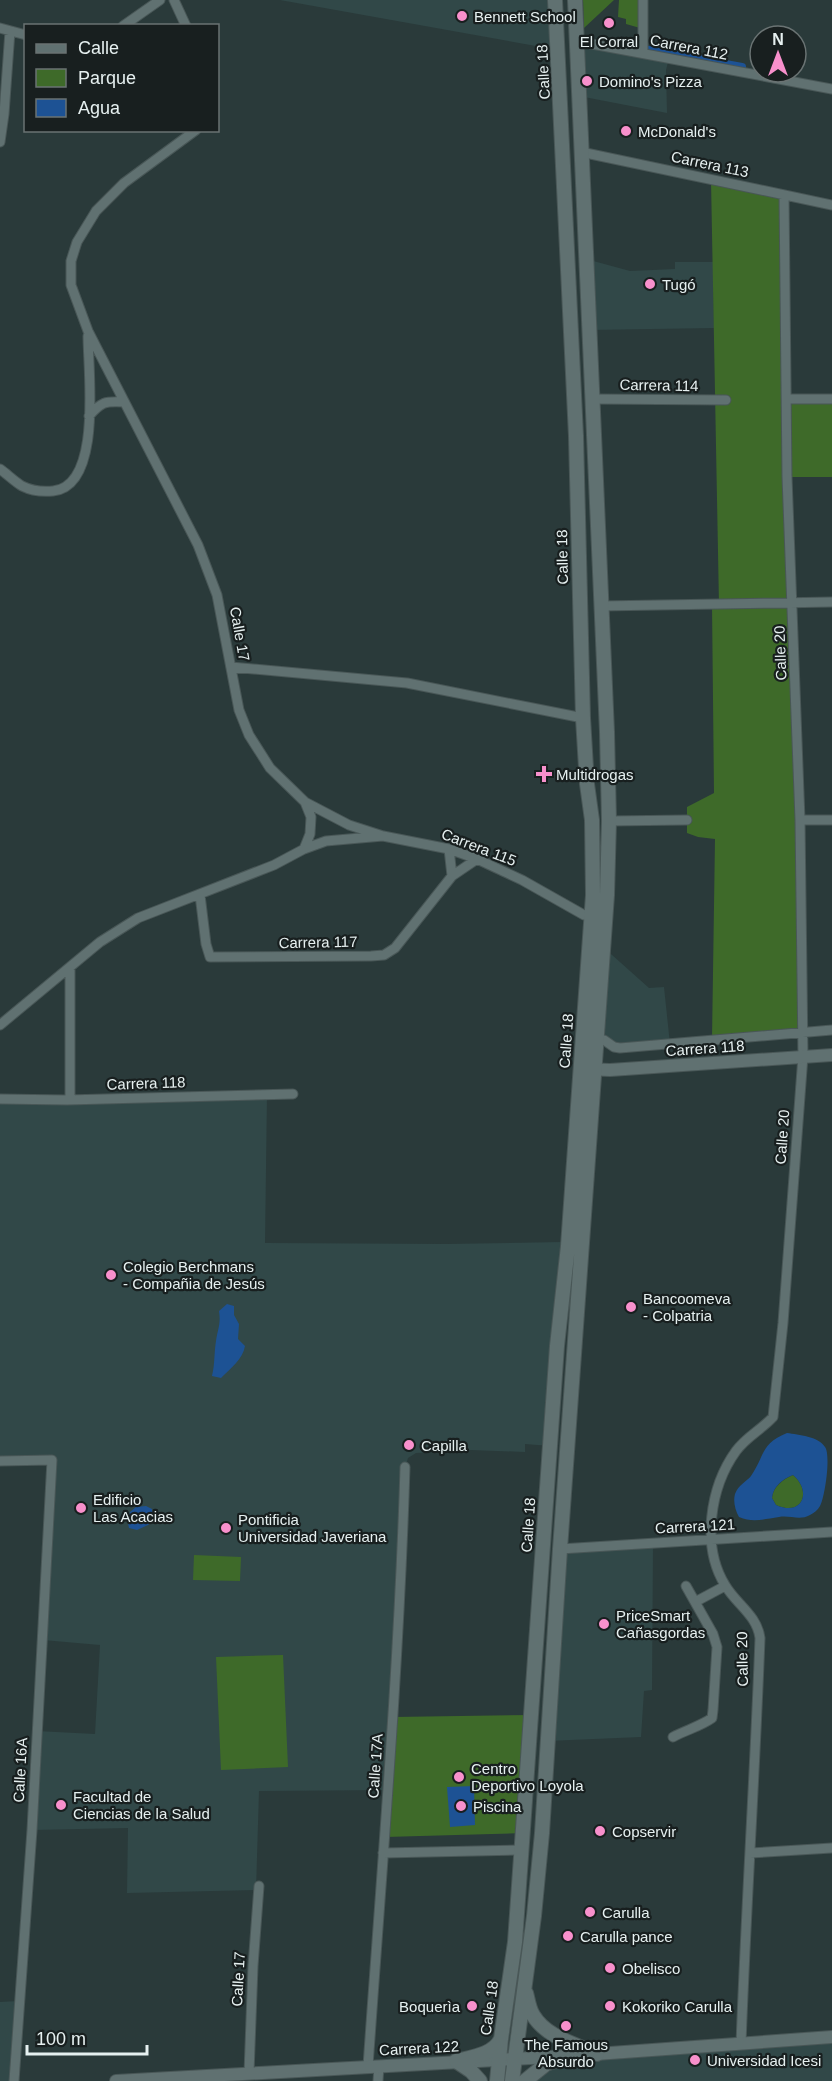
<svg xmlns="http://www.w3.org/2000/svg" width="832" height="2081" viewBox="0 0 832 2081" font-family="Arial,sans-serif">
<style>
.built{fill:#314848}
.green{fill:#3e6a29}
.water{fill:#1d5294;fill-rule:evenodd}
.lines{fill:none;stroke-linecap:round;stroke-linejoin:round}
.canal{stroke:#1d5294;stroke-width:8}
.minor-casing{stroke:#495757;stroke-width:11}
.tertiary-casing{stroke:#495757;stroke-width:14}
.secondary-casing{stroke:#495757;stroke-width:16}
.minor{stroke:#607171;stroke-width:9}
.tertiary{stroke:#607171;stroke-width:12}
.secondary{stroke:#607171;stroke-width:14}
.poi-dot{fill:#f890cc;stroke:#181f1f;stroke-width:2}
.labels{text-anchor:middle;dominant-baseline:central;stroke-width:4.5;stroke-linejoin:round;paint-order:stroke}
.poi-label{font-size:15px;fill:#e6f0f0;stroke:#181f1f;text-anchor:start}
.street-label{font-size:15px;fill:#e6f0f0;stroke:#181f1f}
</style>
<rect width="100%" height="100%" fill="#2a3a3a"/>
<path class="built" d="M280 0H555L558 50Z
M576 41 669 58 666 70 667 113 579 96Z
M586 259 630 271 675 269V262H713L714 328 589 330Z
M602 946 649 988 664 987 670 1044 620 1048 604 1040Z
M267 1094 265 1243 447 1244 563 1242 550 1446 525 1444V1452L471 1450 416 1453 408 1458 405 1468 393 1717 524 1833 465 1834 388 1790 259 1791 256 1890 127 1893 128 1828 32 1830 37 1731 95 1734 100 1645 43 1640 52 1461H0V1099Z
M653 1544 652 1690 644 1691 641 1737 547 1741 560 1549Z
M19 2001 14 2081H0V2002Z
M832 2037V2081H525L546 2064Z"/>
<path class="green" d="M583 0H614L584 28Z
M619 0H639L640 28 626 24V19L618 17Z
M711 180 784 195 787 399H832V477H787L803 1033 712 1039 715 839 698 837 687 833V807L714 793 712 605H719Z
M793 1475C812 1491 803 1517 776 1505L772 1498C773 1487 783 1479 793 1475Z
M194 1555 241 1557 240 1581 193 1580Z
M283 1655 288 1767 221 1770 216 1657Z
M532 1715 524 1833 385 1837 393 1717Z"/>
<path class="water" d="M227 1304 234 1306V1315L239 1324 238 1339 245 1346C243 1359 230 1369 221 1378L212 1376C215 1364 214 1353 216 1341 218 1328 221 1324 219 1311Z
M787 1433C799 1435 818 1436 825 1447 831 1455 825 1497 820 1506 818 1510 814 1513 810 1515 800 1521 790 1515 779 1517 764 1519 753 1523 739 1517 735 1510 733 1501 735 1494 738 1485 746 1482 751 1476 765 1456 760 1444 787 1433ZM793 1475C812 1491 803 1517 776 1505L772 1498C773 1487 782 1479 793 1475Z
M146 1506 152 1509 153 1520 148 1525 137 1530 129 1528 128 1523 130 1512 136 1507Z
M474 1786 475 1825 450 1827 447 1787Z"/>
<g class="lines">
<path class="canal" d="M643 49 742 67"/>
<g class="minor-casing">
<path id="minor" d="M174 0 186 26
M123 26 160 0
M0 28 26 35
M576 41 832 89
M643 53V0
M196 130 124 183 96 211 77 242 71 261V285L88 331 198 545 217 595 239 710 249 735 270 768 305 802 311 817 310 834 304 849
M0 142 4 114 10 31
M581 152 832 205
M592 399 726 400
M787 399H832
M89 416C101 402 105 401 123 402
M0 469C7 474 14 481 22 486 32 491 43 492 53 491 103 486 88 371 88 336
M600 606 832 602
M231 667 407 683 583 718
M305 802 349 825 383 836 449 849 477 859 522 880 584 915H597
M800 820H832
M609 821 687 820
M449 849 452 876
M200 895 206 944 210 957 371 956 384 955 395 948 452 876 477 859
M0 1025 100 942 138 918 274 865 304 849 326 841 383 836
M604 1040 614 1047 620 1048 832 1030
M0 1099 67 1100 293 1094
M70 1100V968
M0 1461 52 1460 32 1830 14 2081
M560 1549 832 1532
M695 1602 725 1586
M673 1737C686 1730 701 1726 712 1718L713 1710 717 1647 713 1634 686 1586
M383 1853 522 1850
M750 1853 832 1848
M741 2044C746 1908 755 1773 760 1638 757 1615 736 1604 725 1585 701 1546 710 1487 736 1451 746 1437 761 1430 773 1417L783 1323 803 1056 800 820 787 477 784 195
M368 2066C382 1867 399 1667 405 1467
M249 2073 253 1966 259 1886
M378 2081 379 2066"/>
</g>
<g class="tertiary-casing">
<path id="tertiary" d="M585 1069 610 1070 832 1055
M116 2081 568 2056 832 2037"/>
</g>
<g class="secondary-casing">
<path id="secondary" d="M526 1993C528 2000 529 2009 533 2015 546 2037 575 2044 597 2054
M456 2061C472 2057 493 2055 501 2039
M456 2061 471 2071 480 2081
M497 2081 501 2039 515 1942 557 1346 568 1246 593 895 592 820 587 784 583 718 576 436 555 0
M512 2081 534 1916 542 1833 560 1549 607 895 609 821 607 732 575 0
M525 2081 546 2064 568 2056"/>
</g>
<use href="#minor" class="minor"/>
<use href="#tertiary" class="tertiary"/>
<use href="#secondary" class="secondary"/>
</g>
<g class="poi-dot">
<circle cx="462" cy="16" r="6"/>
<circle cx="609" cy="23" r="6"/>
<circle cx="587" cy="81" r="6"/>
<circle cx="626" cy="131" r="6"/>
<circle cx="650" cy="284" r="6"/>
<path d="M541 765h6v6h6v6h-6v6h-6v-6h-6v-6h6z"/>
<circle cx="111" cy="1275" r="6"/>
<circle cx="631" cy="1307" r="6"/>
<circle cx="409" cy="1445" r="6"/>
<circle cx="81" cy="1508" r="6"/>
<circle cx="226" cy="1528" r="6"/>
<circle cx="604" cy="1624" r="6"/>
<circle cx="459" cy="1777" r="6"/>
<circle cx="61" cy="1805" r="6"/>
<circle cx="461" cy="1806" r="6"/>
<circle cx="600" cy="1831" r="6"/>
<circle cx="590" cy="1912" r="6"/>
<circle cx="568" cy="1936" r="6"/>
<circle cx="610" cy="1968" r="6"/>
<circle cx="472" cy="2006" r="6"/>
<circle cx="610" cy="2006" r="6"/>
<circle cx="566" cy="2026" r="6"/>
<circle cx="695" cy="2060" r="6"/>
</g>
<g class="labels">
<g class="poi-label">
<text x="474" y="16">Bennett School</text>
<text x="609" y="41" text-anchor="middle">El Corral</text>
<text x="599" y="81">Domino's Pizza</text>
<text x="638" y="131">McDonald's</text>
<text x="662" y="284">Tugó</text>
<text x="556" y="774">Multidrogas</text>
<text x="123" y="1266">Colegio Berchmans<tspan x="123" dy="17">- Compañia de Jesús</tspan></text>
<text x="643" y="1298">Bancoomeva<tspan x="643" dy="17">- Colpatria</tspan></text>
<text x="421" y="1445">Capilla</text>
<text x="93" y="1499">Edificio<tspan x="93" dy="17">Las Acacias</tspan></text>
<text x="238" y="1519">Pontificia<tspan x="238" dy="17">Universidad Javeriana</tspan></text>
<text x="616" y="1615">PriceSmart<tspan x="616" dy="17">Cañasgordas</tspan></text>
<text x="471" y="1768">Centro<tspan x="471" dy="17">Deportivo Loyola</tspan></text>
<text x="73" y="1796">Facultad de<tspan x="73" dy="17">Ciencias de la Salud</tspan></text>
<text x="473" y="1806">Piscina</text>
<text x="612" y="1831">Copservir</text>
<text x="602" y="1912">Carulla</text>
<text x="580" y="1936">Carulla pance</text>
<text x="622" y="1968">Obelisco</text>
<text x="460" y="2006" text-anchor="end">Boquerìa</text>
<text x="622" y="2006">Kokoriko Carulla</text>
<text x="566" y="2044" text-anchor="middle">The Famous<tspan x="566" dy="17">Absurdo</tspan></text>
<text x="707" y="2060">Universidad Icesi</text>
</g>
<g class="street-label">
<text transform="translate(689 47) rotate(11)">Carrera 112</text>
<text transform="translate(543 72) rotate(-93)">Calle 18</text>
<text transform="translate(710 164) rotate(12)">Carrera 113</text>
<text transform="translate(659 385) rotate(1)">Carrera 114</text>
<text transform="translate(562 557) rotate(-91)">Calle 18</text>
<text transform="translate(240 634) rotate(80)">Calle 17</text>
<text transform="translate(780 653) rotate(-92)">Calle 20</text>
<text transform="translate(479 847) rotate(21)">Carrera 115</text>
<text transform="translate(318 942) rotate(-1)">Carrera 117</text>
<text transform="translate(566 1041) rotate(-86)">Calle 18</text>
<text transform="translate(705 1048) rotate(-4)">Carrera 118</text>
<text transform="translate(146 1083) rotate(-2)">Carrera 118</text>
<text transform="translate(782 1137) rotate(-86)">Calle 20</text>
<text transform="translate(528 1525) rotate(-86)">Calle 18</text>
<text transform="translate(695 1526) rotate(-3)">Carrera 121</text>
<text transform="translate(742 1659) rotate(-91)">Calle 20</text>
<text transform="translate(375 1766) rotate(-86)">Calle 17A</text>
<text transform="translate(20 1770) rotate(-87)">Calle 16A</text>
<text transform="translate(238 1979) rotate(-87)">Calle 17</text>
<text transform="translate(489 2008) rotate(-82)">Calle 18</text>
<text transform="translate(419 2048) rotate(-3)">Carrera 122</text>
</g>
</g>
<rect x="24" y="24" width="195" height="108" fill="#181f1f" stroke="#6a7373" stroke-width="1.5"/>
<rect x="36" y="44" width="30" height="9" fill="#607171" stroke="#6a7373" stroke-width="1.5"/>
<text x="78" y="54" font-size="18" fill="#e6f0f0">Calle</text>
<rect x="36" y="69" width="30" height="18" fill="#3e6a29" stroke="#6a7373" stroke-width="1.5"/>
<text x="78" y="84" font-size="18" fill="#e6f0f0">Parque</text>
<rect x="36" y="99" width="30" height="18" fill="#1d5294" stroke="#6a7373" stroke-width="1.5"/>
<text x="78" y="114" font-size="18" fill="#e6f0f0">Agua</text>
<g transform="translate(778 54)"><circle r="28" fill="#181f1f" stroke="#6a7373" stroke-width="1.5"/>
<path d="M0-4.5L10 22L0 15L-10 22Z" fill="#f890cc"/>
<text y="-9" font-size="16" font-weight="bold" text-anchor="middle" fill="#e6f0f0">N</text>
</g>
<path d="M27 2045v9h120v-9" fill="none" stroke="#e6f0f0" stroke-width="3"/>
<text x="36" y="2045" font-size="18" fill="#e6f0f0" stroke="#181f1f" stroke-width="4.5" paint-order="stroke">100 m</text>
</svg>
